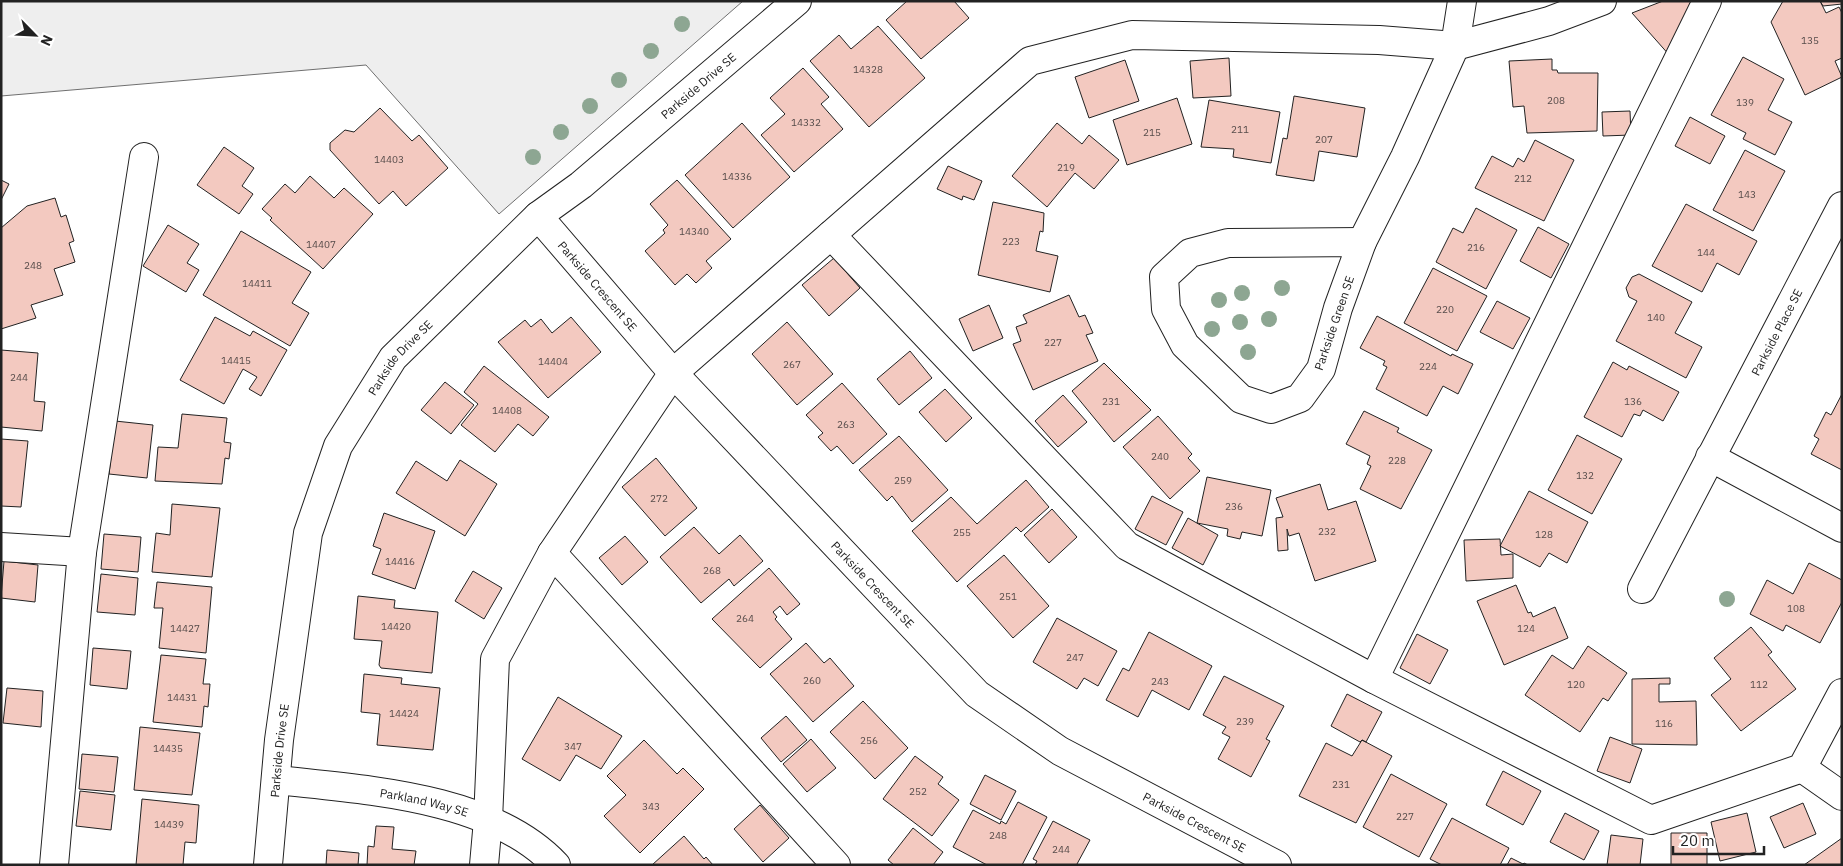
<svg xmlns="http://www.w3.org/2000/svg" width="1843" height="866" viewBox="0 0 1843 866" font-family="'IBM Plex Sans',sans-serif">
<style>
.green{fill:#eee;stroke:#6f6f6f}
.building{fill:#f3c9c0;stroke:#222}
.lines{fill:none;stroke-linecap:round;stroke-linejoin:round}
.minor-casing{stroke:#222;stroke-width:30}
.minor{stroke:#fff;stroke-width:28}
.tree{fill:#8da692}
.labels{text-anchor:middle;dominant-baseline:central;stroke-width:4;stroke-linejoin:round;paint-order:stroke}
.number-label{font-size:10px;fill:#564c4a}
.street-label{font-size:12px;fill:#222;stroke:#fff}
</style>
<rect width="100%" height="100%" fill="#fff"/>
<path class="green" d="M1 1H743L499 214 366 65 1 96Z"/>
<path class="building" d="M907 1H954L969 18 921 59 886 20Z
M1663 1H1689L1696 8 1671 57 1632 13Z
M1783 1H1820L1826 13 1839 7 1842 13V58L1835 61 1842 77 1805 95 1771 22Z
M1820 1H1842V4L1823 6Z
M878 26 925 78 869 127 810 61 839 35 851 49Z
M1743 57 1784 79 1768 110 1792 122 1775 155 1743 139 1746 133 1711 115Z
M1229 58 1231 96 1193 98 1190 61Z
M1552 59V70H1557L1558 73H1598L1597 131 1527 133 1524 106 1513 107 1509 61Z
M1125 60 1139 101 1089 118 1075 77Z
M803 68 829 97 821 104 843 129 794 172 761 135 785 114 770 98Z
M1294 96 1365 108 1357 157 1319 151 1314 181 1276 175 1283 138 1287 139Z
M1177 98 1192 144 1127 165 1113 120Z
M1209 100 1280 112 1271 163 1233 157 1234 149 1201 147Z
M380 108 412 141 419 135 448 168 406 206 393 191 379 204 330 150V143L345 130 354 132Z
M1630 111 1631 135 1603 136 1602 112Z
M1690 117 1725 136 1710 164 1675 146Z
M742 123 790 177 733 228 685 175Z
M1057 123 1082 144 1089 135 1119 160 1094 189 1075 173 1047 207 1012 176Z
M1535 140 1574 160 1544 221 1475 188 1492 156 1513 167 1518 158 1524 162Z
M224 147 254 168 242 186 253 194 239 214 197 185Z
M1745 150 1785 171 1753 231 1713 210Z
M948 166 982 181 974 200 963 196 962 200 937 189Z
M310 176 334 198 344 188 373 214 323 269 270 220 272 218 262 209 285 184 295 193Z
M1 180 9 184 1 200Z
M677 180 731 239 706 261 712 268 696 283 687 274 675 285 645 251 665 233 663 230 668 225 650 204Z
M55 198 61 217 66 215 74 241 69 243 75 262 54 269 63 295 31 305 36 318 1 329V228L27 206Z
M993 202 1044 213 1043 232 1040 231 1036 251 1058 256 1050 292 978 275Z
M1686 204 1757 241 1739 275 1717 263 1702 292 1652 266Z
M1476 208 1517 230 1486 289 1436 262 1453 228 1463 233Z
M168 225 199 244 187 263 199 270 186 292 143 266Z
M1538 227 1569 244 1551 278 1520 261Z
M241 231 311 272 292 303 309 313 290 346 203 295Z
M834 258 860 288 829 316 802 285Z
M1433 268 1487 296 1457 351 1404 323Z
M1639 274 1692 302 1675 333 1702 347 1686 378 1616 341 1637 301 1629 297 1626 288 1632 277Z
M1069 295 1079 317 1085 315 1093 333 1086 335 1098 361 1033 390 1013 344 1021 341 1016 327 1027 323 1023 315Z
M1497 301 1530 318 1513 349 1480 332Z
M989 305 1003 338 973 351 959 319Z
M1377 316 1451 356 1452 354 1473 364 1458 394 1443 386 1427 416 1376 389 1387 367 1383 365 1385 361 1360 348Z
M215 317 250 336 253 331 287 350 261 396 249 389 257 377 243 369 224 404 180 380Z
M571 317 601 352 548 398 498 342 525 320 531 327 541 319 552 333Z
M787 322 833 374 797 405 752 354Z
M1 350 38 353 34 401 45 402 42 431 1 427Z
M910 351 932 378 899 405 877 379Z
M1613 362 1627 370 1629 366 1679 392 1663 421 1643 410 1640 416 1634 414 1622 437 1584 417Z
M1104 363 1151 410 1114 442 1072 391Z
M484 366 549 417 533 436 518 424 495 452 461 425 478 404 464 392Z
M445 382 474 405 451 434 421 410Z
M842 383 887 434 853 464 837 446 831 451 818 437 823 433 806 415Z
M945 389 972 418 946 442 919 412Z
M1842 394V470L1811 454 1819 439 1814 436 1826 412 1831 415Z
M1063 395 1087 422 1058 447 1035 421Z
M1364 411 1399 428 1397 432 1432 450 1401 509 1360 489 1371 466 1367 464 1370 456 1346 444Z
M182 414 227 418 224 442 231 443 229 459 225 458 222 484 155 481 158 447 178 448Z
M1158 416 1192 454 1188 458 1200 471 1170 499 1123 447Z
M115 421 153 425 147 478 109 474Z
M1577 435 1622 459 1592 514 1548 490Z
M899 436 948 490 912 522 892 496 887 501 859 470Z
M1 439 28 441 21 507 1 506Z
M656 458 697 508 665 536 622 487Z
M460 460 497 484 465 536 396 493 416 461 447 481Z
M1207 477 1271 490 1262 536 1242 532 1240 539 1227 536 1228 529 1197 523Z
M1026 480 1049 507 1021 532 1016 527 957 582 912 531 951 497 977 524Z
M1320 484 1328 510 1356 501 1376 561 1315 581 1299 533 1289 536 1287 529 1288 550 1278 551 1276 518 1283 517 1276 498Z
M1529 491 1588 522 1567 563 1549 553 1540 567 1500 546Z
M1152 496 1183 512 1166 545 1135 529Z
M172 504 220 508 212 577 152 572 156 533 170 535Z
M1052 509 1077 537 1049 563 1024 535Z
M384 513 435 531 415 589 372 574 381 549 373 546Z
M1188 518 1218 535 1203 565 1172 548Z
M694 527 719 554 740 535 763 561 734 586 729 579 701 603 660 557Z
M104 534 141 537 138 572 101 569Z
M625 536 648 562 622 585 599 558Z
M1500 539 1501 555 1513 554V578L1466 581 1464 540Z
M1004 555 1049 606 1013 638 967 586Z
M4 561 38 565 35 602 1 598Z
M1809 563 1842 580V602L1820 643 1786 625 1783 631 1750 614 1767 580 1793 594Z
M769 568 800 604 787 615 780 606 773 612 777 617 775 619 792 639 760 668 712 619Z
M473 571 502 588 484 619 455 601Z
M101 574 138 578 135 615 97 612Z
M157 582 212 587 206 653 159 648 163 608H154Z
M1516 585 1528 613 1531 612 1533 617 1555 607 1568 638 1504 665 1477 601Z
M358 596 395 600 394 608 438 612 432 673 381 668 379 665 382 641 354 639Z
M1057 618 1117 651 1098 686 1084 678 1077 689 1033 662Z
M1751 627 1772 652 1768 655 1796 689 1741 731 1711 695 1731 679 1714 658Z
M1149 632 1212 666 1189 710 1152 690 1138 717 1106 700 1123 668 1129 671Z
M1417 634 1448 650 1430 684 1400 668Z
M806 643 824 663 830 658 854 686 813 722 770 674Z
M1588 646 1627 673 1608 701 1603 698 1580 732 1525 695 1552 655 1573 669Z
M93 648 131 651 127 689 90 685Z
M161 655 206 659 203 684H210L208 707 204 706 202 727 153 722Z
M364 674 402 678 401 684 440 688 433 750 377 745 380 714 361 712Z
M1224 676 1284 706 1266 739 1270 741 1251 777 1218 759 1230 737 1222 733 1226 727 1203 715Z
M1670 678V684H1659V702L1696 701 1697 745 1632 744V679Z
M7 688 43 691 41 727 3 723Z
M1347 694 1382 712 1366 742 1362 740 1360 742 1331 726Z
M558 697 622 736 601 769 576 755 560 781 522 759Z
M863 701 908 748 875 779 830 732Z
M786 716 807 740 781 762 761 738Z
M140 727 200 733 192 795 134 790Z
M1610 737 1642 749 1630 783 1597 771Z
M811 739 836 768 807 792 783 764Z
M644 740 677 774 683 768 704 789 640 853 604 816 626 795 607 776Z
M1362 740 1392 756 1356 823 1299 796 1326 743 1352 756Z
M82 754 118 757 114 792 79 789Z
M915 756 943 777 938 784 959 800 932 836 883 799Z
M1503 771 1541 791 1523 825 1486 805Z
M1391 774 1447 804 1419 857 1363 827Z
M985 775 1016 791 1001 820 970 804Z
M80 791 115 795 111 830 76 826Z
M142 799 199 805 196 843 185 842 183 865H136Z
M1018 802 1047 817 1022 865H987L953 847 973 810 1000 824 1001 821 1006 824Z
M1803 803 1816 834 1784 848 1770 817Z
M760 805 789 838 763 862 734 829Z
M1565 813 1599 831 1584 860 1550 842Z
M1747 813 1756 852 1720 861 1711 822Z
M1452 818 1509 848 1500 865H1442L1430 859Z
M1053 821 1090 840 1077 864 1078 865H1035L1037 861 1033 859Z
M376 826 394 827 392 849 416 851 414 865H367L368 846 374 847Z
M913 828 943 852 933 865H894L888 860Z
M1671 833H1707V865H1671Z
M1611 835 1643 839 1640 865H1607Z
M684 836 704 859 706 857 713 865H652Z
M1842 838V865H1804Z
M327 850 359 853 358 865H326Z
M1511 858 1523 864 1524 863 1528 865H1507Z"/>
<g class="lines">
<g class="minor-casing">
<g id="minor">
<path id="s1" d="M538 216 673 373 977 694 1060 751 1277 865"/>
<path d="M831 235 1127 546 1374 679 1651 820 1802 768 1842 693"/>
<path d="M1362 242 1338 308 1321 369 1300 398 1271 409 1241 399 1185 345 1166 309 1164 277 1190 253 1228 243Z"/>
<path d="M1362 242 1405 157 1455 46 1462 1"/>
<path d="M1710 457 1842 528"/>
<path d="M1 547 82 552"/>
<path d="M552 553 836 865"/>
<path id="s2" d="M1642 589 1842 206"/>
<path d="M1374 679 1707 1"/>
<path d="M1802 768 1842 796"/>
<path id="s3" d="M277 780C365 790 491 796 556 865"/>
<path d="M54 865 82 552 144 157"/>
<path id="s4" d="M268 865 279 740 308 533 338 446 393 358 538 216 581 185 797 1"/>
<path d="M484 865 488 820 495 659 552 553 673 373 1030 61 1132 35 1379 40 1455 46 1549 21 1602 1"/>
</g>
</g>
<use href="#minor" class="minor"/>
</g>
<g class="tree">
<circle cx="682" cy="24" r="8"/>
<circle cx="651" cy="51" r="8"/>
<circle cx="619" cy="80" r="8"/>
<circle cx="590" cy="106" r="8"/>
<circle cx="561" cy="132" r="8"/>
<circle cx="533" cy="157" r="8"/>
<circle cx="1282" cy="288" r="8"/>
<circle cx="1242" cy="293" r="8"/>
<circle cx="1219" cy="300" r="8"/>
<circle cx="1269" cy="319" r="8"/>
<circle cx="1240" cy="322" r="8"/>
<circle cx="1212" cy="329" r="8"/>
<circle cx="1248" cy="352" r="8"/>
<circle cx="1727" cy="599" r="8"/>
</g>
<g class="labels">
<g class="number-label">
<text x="1810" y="40">135</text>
<text x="868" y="69">14328</text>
<text x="1556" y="100">208</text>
<text x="1745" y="102">139</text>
<text x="806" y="122">14332</text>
<text x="1240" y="129">211</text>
<text x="1152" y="132">215</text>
<text x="1324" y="139">207</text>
<text x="389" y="159">14403</text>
<text x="1066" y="167">219</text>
<text x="737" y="176">14336</text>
<text x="1523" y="178">212</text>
<text x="1747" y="194">143</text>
<text x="694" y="231">14340</text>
<text x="1011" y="241">223</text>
<text x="321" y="244">14407</text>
<text x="1476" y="247">216</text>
<text x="1706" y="252">144</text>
<text x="33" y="265">248</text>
<text x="257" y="283">14411</text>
<text x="1445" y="309">220</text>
<text x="1656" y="317">140</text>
<text x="1053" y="342">227</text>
<text x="236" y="360">14415</text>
<text x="553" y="361">14404</text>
<text x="792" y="364">267</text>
<text x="1428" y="366">224</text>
<text x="19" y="377">244</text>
<text x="1111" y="401">231</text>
<text x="1633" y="401">136</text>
<text x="507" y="410">14408</text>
<text x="846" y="424">263</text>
<text x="1160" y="456">240</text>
<text x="1397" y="460">228</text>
<text x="1585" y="475">132</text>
<text x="903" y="480">259</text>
<text x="659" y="498">272</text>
<text x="1234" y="506">236</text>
<text x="1327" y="531">232</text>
<text x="962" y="532">255</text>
<text x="1544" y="534">128</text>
<text x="400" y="561">14416</text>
<text x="712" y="570">268</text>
<text x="1008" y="596">251</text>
<text x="1796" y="608">108</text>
<text x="745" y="618">264</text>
<text x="396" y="626">14420</text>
<text x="185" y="628">14427</text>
<text x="1526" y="628">124</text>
<text x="1075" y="657">247</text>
<text x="812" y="680">260</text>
<text x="1160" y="681">243</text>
<text x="1576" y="684">120</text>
<text x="1759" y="684">112</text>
<text x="182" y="697">14431</text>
<text x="404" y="713">14424</text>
<text x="1245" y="721">239</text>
<text x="1664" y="723">116</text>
<text x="869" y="740">256</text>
<text x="573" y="746">347</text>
<text x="168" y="748">14435</text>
<text x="1341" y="784">231</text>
<text x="918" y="791">252</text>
<text x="651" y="806">343</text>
<text x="1405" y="816">227</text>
<text x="169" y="824">14439</text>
<text x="998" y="835">248</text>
<text x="1061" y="849">244</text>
</g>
<g class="street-label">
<text stroke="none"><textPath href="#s4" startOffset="940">Parkside Drive SE</textPath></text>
<text stroke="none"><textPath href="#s1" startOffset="92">Parkside Crescent SE</textPath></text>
<text transform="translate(1334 323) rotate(-71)">Parkside Green SE</text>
<text stroke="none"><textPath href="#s2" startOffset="290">Parkside Place SE</textPath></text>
<text stroke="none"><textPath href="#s4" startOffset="535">Parkside Drive SE</textPath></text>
<text stroke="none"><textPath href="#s1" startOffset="498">Parkside Crescent SE</textPath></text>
<text stroke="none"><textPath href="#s4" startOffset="115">Parkside Drive SE</textPath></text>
<text stroke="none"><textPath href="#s3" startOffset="149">Parkland Way SE</textPath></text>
<text stroke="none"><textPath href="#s1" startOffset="902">Parkside Crescent SE</textPath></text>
</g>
</g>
<rect width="1843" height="866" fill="none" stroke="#222222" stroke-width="5"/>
<g transform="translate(35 35) rotate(114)" stroke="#ffffff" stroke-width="4" paint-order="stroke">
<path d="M0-4L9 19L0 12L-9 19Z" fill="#222222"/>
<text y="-8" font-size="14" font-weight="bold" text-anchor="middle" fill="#222222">N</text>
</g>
<path d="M1673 846v8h91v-8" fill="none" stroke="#222222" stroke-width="2.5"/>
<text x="1680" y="846" font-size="15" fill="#222222" stroke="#ffffff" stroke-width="4" paint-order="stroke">20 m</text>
</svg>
